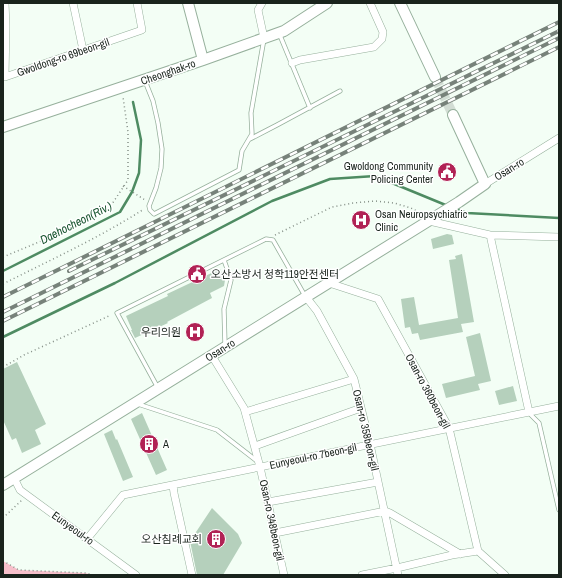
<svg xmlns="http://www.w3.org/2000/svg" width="562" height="578" viewBox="0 0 562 578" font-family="'Archivo Narrow','Noto Sans KR',sans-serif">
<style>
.green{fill:#f7c0cb}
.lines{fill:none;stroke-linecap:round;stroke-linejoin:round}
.stream{stroke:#4e8b62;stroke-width:2.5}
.building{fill:#b5d0bc}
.secondary-tunnel{stroke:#d2ddd4;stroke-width:10;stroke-dasharray:10 5;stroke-linecap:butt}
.lane-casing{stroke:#96b09c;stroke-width:5}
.street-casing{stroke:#96b09c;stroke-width:8}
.secondary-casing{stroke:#96b09c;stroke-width:12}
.path{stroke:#858f87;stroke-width:1.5;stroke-dasharray:1 3;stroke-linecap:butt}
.lane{stroke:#fff;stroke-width:3.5}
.street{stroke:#fff;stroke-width:7}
.secondary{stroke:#fff;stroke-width:10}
.rail-casing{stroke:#77827a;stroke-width:4}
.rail{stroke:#fff;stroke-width:2.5;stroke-dasharray:8;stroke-linecap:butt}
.labels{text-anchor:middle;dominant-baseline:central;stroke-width:3;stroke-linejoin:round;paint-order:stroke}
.street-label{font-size:11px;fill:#19231c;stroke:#fff}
.poi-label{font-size:11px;fill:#19231c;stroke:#fff;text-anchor:end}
.water-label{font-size:12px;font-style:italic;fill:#1a5631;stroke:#fff}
</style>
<rect width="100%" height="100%" fill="#f3fef5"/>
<path class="green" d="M3 561 19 570 85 573 94 575H3Z"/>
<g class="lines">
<path class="stream" d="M455 208 467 213 559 218
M3 271 120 212 132 192 139 173 141 140 133 102
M3 337 115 283 272 201 330 179 375 176 448 206"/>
</g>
<path class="building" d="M447 234 452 235 454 244 433 249 431 239Z
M462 254 474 322 461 324 463 332 420 340 418 333 412 334 410 327 405 328 401 299 414 297 419 325 458 318 449 260 456 259 455 256Z
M220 269 225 280 224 286 210 293 212 298 167 322 168 323 135 338 131 330H132L126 316 168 296 167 294Z
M480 333 491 381 478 384 480 390 446 398 442 384 475 376 466 337Z
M17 362 46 424 35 430 41 444 22 453 16 438 12 440 3 420V369Z
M513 386 517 401 499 405 495 391Z
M142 413 167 470 156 475 131 419Z
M112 430 116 440 117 439 133 477 123 481 104 434Z
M212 508 238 534 242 543 223 575H197L190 541Z"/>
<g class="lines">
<path class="secondary-tunnel" d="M435 77 453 115"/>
<g class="lane-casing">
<path id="lane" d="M279 33 310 108
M145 81 153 101 158 123 162 149 161 168 156 188 149 206 150 210 154 214 239 170 242 151 252 134 251 113 264 39
M250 139 277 125 340 91
M224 260 231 280 224 309 225 345
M158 388 117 313 266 239 273 240 305 296
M138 404 217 430 257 461
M529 413 539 423 559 510"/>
</g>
<g class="street-casing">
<path id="street" d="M5 3 6 26 5 77 142 30 137 3
M73 3 83 50
M262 3 258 10 264 38
M292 63 300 60 374 47 382 39 383 32 370 3
M485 184 559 138
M429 221 490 235 559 237
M490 235 529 412
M329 283 378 299 449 428 478 551 505 575
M306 297 317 311 354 379 370 444 398 575
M212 356 244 408 260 467 284 575
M245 412 354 379
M255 446 361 408
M14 478 20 490 136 575
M173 485 174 493 192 575
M268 502 378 482
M275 533 385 511 390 513 460 554
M87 539 123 495 559 406
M362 575 397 568 452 555 478 551"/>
</g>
<g class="secondary-casing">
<path id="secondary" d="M188 3 203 60
M400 3 435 77
M3 127 203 60 284 31 327 3
M3 485 459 202 485 184 453 115"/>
</g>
<path class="path" d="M123 186 145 200
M275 235 332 207 353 203 375 201 394 203 411 208 422 214
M3 257 39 242 108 210 128 180V132L123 97
M3 284C50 260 99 238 144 209
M3 367 24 355 111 315
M3 518 22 500
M3 561 19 570 85 573 94 575"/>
<use href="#lane" class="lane"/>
<use href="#street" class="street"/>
<use href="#secondary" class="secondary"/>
<g class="rail-casing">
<path id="rail" d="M69 271 559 31
M3 297 559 22
M3 312 559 38
M3 321 559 47"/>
</g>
<use href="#rail" class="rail"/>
</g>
<defs>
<g id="civic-disc" transform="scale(1)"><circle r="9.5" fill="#b12255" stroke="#fff"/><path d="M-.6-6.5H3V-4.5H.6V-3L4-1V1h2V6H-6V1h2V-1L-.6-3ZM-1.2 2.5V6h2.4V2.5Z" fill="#fff"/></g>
<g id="hospital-disc" transform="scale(1)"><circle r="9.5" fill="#b12255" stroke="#fff"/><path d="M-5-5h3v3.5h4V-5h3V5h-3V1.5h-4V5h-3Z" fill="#fff"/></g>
<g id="building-disc" transform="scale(1)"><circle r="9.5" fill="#b12255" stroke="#fff"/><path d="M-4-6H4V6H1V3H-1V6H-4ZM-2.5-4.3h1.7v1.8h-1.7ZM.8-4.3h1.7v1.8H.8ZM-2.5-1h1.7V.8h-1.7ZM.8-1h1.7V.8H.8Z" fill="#fff"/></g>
</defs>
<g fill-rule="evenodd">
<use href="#civic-disc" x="447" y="172"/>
<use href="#hospital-disc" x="361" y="220"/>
<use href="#civic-disc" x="197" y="274"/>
<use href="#hospital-disc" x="195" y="332"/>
<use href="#building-disc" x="149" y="444"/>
<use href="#building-disc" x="216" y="539"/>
</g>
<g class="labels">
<g class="street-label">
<text transform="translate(63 57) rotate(-19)">Gwoldong-ro 69beon-gil</text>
<text transform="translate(168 72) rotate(-19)">Cheonghak-ro</text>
<text transform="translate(509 169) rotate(-32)">Osan-ro</text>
<text transform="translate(220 350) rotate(-32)">Osan-ro</text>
<text transform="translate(428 391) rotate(62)">Osan-ro 360beon-gil</text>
<text transform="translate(366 430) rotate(77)">Osan-ro 358beon-gil</text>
<text transform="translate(313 456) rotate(-12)">Eunyeoul-ro 7beon-gil</text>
<text transform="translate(272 520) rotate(78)">Osan-ro 348beon-gil</text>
<text transform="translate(73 528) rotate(36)">Eunyeoul-ro</text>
</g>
<g class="poi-label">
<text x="433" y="166">Gwoldong Community<tspan x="433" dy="13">Policing Center</tspan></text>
<text x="375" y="214" text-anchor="start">Osan Neuropsychiatric<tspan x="375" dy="13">Clinic</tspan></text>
<text x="211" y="274" text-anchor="start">오산소방서 청학119안전센터</text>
<text x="181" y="332">우리의원</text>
<text x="163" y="444" text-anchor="start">A</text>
<text x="202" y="539">오산침례교회</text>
</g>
<g class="water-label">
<text transform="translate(76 223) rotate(-27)">Daehocheon(Riv.)</text>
</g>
</g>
<rect width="562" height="578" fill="none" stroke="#19231c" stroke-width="8"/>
</svg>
